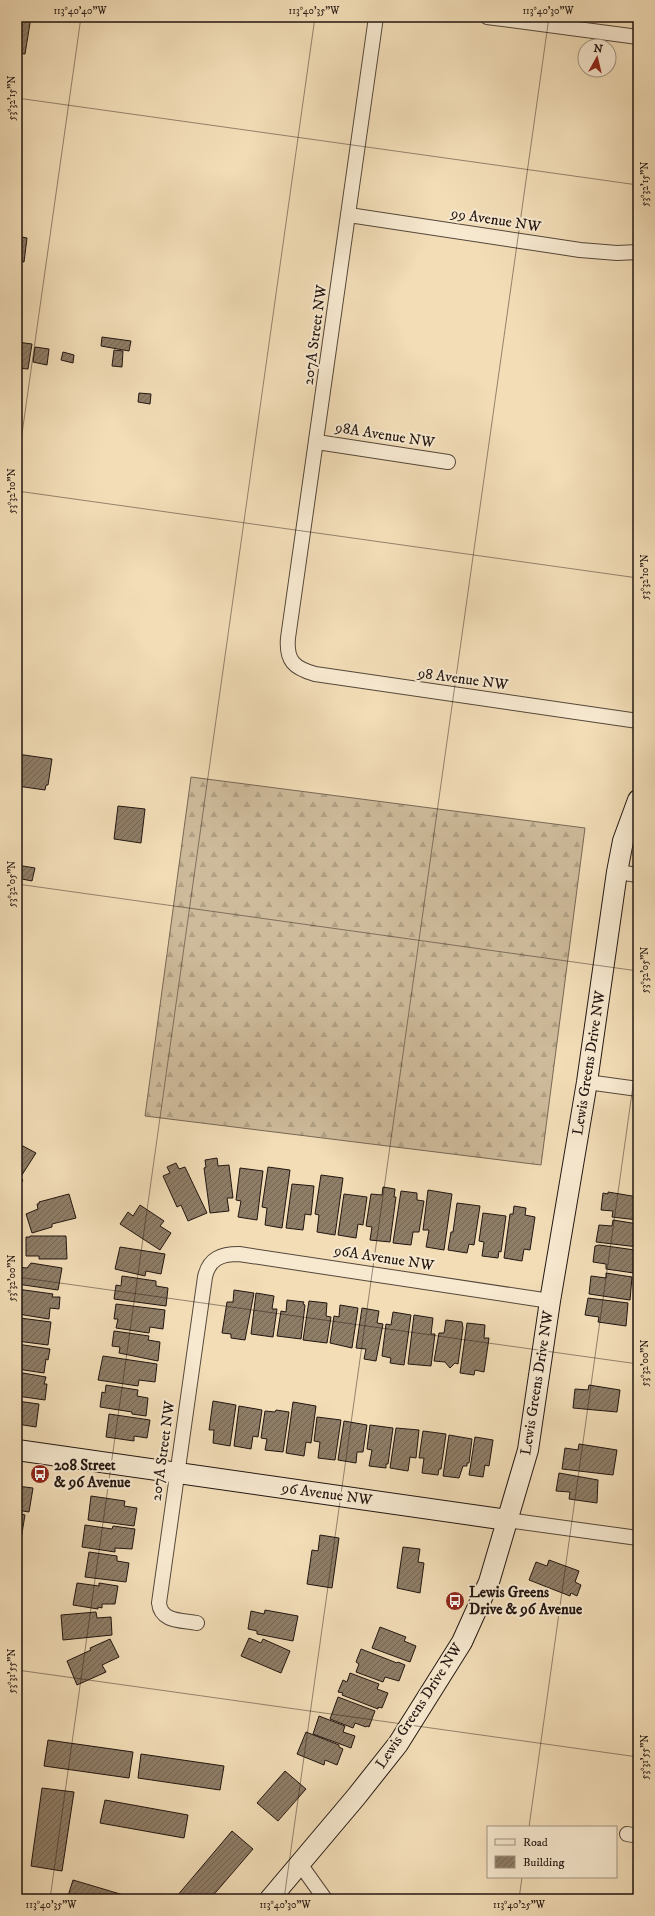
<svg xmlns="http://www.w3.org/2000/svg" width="655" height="1916" viewBox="0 0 655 1916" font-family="'IM FELL DW Pica',serif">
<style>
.forest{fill:url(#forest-firs);stroke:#786856}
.building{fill:url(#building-hatch);stroke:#211510}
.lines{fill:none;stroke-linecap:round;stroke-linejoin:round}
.street-casing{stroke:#55473a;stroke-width:16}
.secondary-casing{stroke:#211510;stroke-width:22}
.street{stroke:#f7e9d0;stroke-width:14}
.secondary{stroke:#f7e9d0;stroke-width:20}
.ticks{fill:none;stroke:#211510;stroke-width:1;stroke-opacity:0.45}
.labels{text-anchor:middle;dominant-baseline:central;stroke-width:4;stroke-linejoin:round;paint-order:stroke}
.street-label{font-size:15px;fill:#211510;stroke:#f7e9d0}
.poi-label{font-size:15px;font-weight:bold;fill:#211510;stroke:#f7e9d0;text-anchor:start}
.neatline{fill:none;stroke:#211510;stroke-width:1.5}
.ticks-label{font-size:10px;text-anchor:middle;fill:#211510}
</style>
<defs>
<pattern id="forest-firs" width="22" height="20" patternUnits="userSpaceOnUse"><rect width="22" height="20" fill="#cebb9b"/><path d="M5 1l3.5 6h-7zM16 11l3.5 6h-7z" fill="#b1a084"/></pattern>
<pattern id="building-hatch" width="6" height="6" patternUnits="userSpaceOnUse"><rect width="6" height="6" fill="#8e7d67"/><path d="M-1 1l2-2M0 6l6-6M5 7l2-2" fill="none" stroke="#746553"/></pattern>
</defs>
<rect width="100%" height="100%" fill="#f2ddb7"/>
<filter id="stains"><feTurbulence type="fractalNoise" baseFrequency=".005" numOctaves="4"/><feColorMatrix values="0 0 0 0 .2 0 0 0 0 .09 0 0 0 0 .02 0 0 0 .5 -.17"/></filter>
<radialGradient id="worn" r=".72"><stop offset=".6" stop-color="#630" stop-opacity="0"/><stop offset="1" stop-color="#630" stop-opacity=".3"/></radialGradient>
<path class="forest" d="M191 777 585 828 541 1165 145 1116Z"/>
<path class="building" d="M17 17H31L25 54 17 53Z
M17 236 27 238 24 262 18 261 17 270Z
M102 337 131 341 129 351 101 346Z
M17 342 32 344 28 369 17 368Z
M35 347 49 349 47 365 33 362Z
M114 350 123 351 122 367 112 366Z
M63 352 74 355 73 363 61 360Z
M139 393 151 394 150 404 138 402Z
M17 754 52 759 48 785H46L45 790 17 786Z
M118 806 145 809 141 843 114 839Z
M17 865 35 868 32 881 17 878Z
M21 1145 36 1153 20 1178 23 1180 17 1189V1149Z
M217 1158 218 1166 229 1165 233 1198H227L229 1211 210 1213 204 1168 206 1167 205 1160Z
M176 1163 179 1169 185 1167 207 1213 188 1221 181 1205 177 1207 163 1176 170 1173 167 1167Z
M268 1167 290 1170 282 1228 265 1225 267 1208 262 1207Z
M240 1168 263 1171 257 1220 238 1217 241 1201 236 1200Z
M321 1175 343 1178 335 1235 317 1232 319 1215 315 1214Z
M292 1184 314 1186 311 1215 305 1214 303 1230 286 1228Z
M383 1187 395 1189 394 1197H396L390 1242 370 1240 372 1227 366 1226 371 1194 382 1195Z
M428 1190 452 1194 444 1250 426 1247 429 1230H423Z
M401 1191 417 1193V1200L424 1201 419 1232H413L411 1245 393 1243Z
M608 1192 638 1197V1220L612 1217 613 1211 601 1210 603 1193 608 1194Z
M69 1194 76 1218 52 1224V1227L32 1233 26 1214 38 1209 37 1204H39V1202Z
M344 1194 367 1197 363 1225 358 1224 356 1238 338 1235Z
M457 1203 480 1206 474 1245 469 1244 467 1253 448 1250 451 1232H453Z
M140 1205 164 1221 160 1226 171 1233 160 1250 120 1224 128 1212 133 1216Z
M514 1206 526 1208 525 1215 535 1217 530 1250 524 1249 522 1261 504 1258 510 1214H513Z
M483 1213 506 1216 501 1252 499 1251 498 1258 482 1256 484 1242 479 1241Z
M613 1220 638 1224V1247L596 1242 599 1225 612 1226Z
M30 1236H66L67 1259H39V1256H26V1237H30Z
M599 1245 635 1250 634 1273 606 1269V1264L593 1262 595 1246Z
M120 1247 165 1254 161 1274 146 1271 145 1276 115 1269Z
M31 1263 62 1268 58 1290 17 1284V1267L27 1268Z
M606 1273 632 1277 630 1300 589 1294 591 1276 606 1278Z
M122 1276 156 1281V1286L168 1288 166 1306 114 1299 116 1285 121 1286Z
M17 1289 53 1294 52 1297H60L59 1309 50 1308 49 1319 18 1314Z
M234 1290 254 1293 245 1340 231 1338V1334L222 1333 227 1302H233Z
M256 1293 274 1296 272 1309H277L273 1337 251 1334Z
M588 1298 628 1303 626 1326 598 1322 599 1317 585 1315Z
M287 1300 304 1302 303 1304 305 1305 301 1339 277 1336 281 1311 286 1312Z
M309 1301 327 1303 326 1316 331 1317 327 1343 303 1340Z
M116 1304 165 1310 163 1329 150 1327 149 1333 116 1328 118 1319H114Z
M340 1305 358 1308 352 1348 330 1343 334 1316 339 1317Z
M362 1308 379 1311 377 1323 383 1324 376 1361 364 1359 366 1349 356 1348Z
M393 1312 411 1315 404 1365 390 1363 391 1358 382 1356 386 1324 391 1325Z
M414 1315 433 1318 431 1334H435L431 1366 408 1364Z
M20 1318 51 1322 48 1345 17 1341V1323H20Z
M446 1320 462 1322 463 1328 458 1364 455 1363 450 1368 445 1362 434 1361 439 1333H444Z
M467 1323 485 1325 484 1338H489L484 1372 475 1370 474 1375 460 1373Z
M114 1331 149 1336 148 1340 160 1342 158 1361 119 1353 120 1347 112 1346Z
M17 1344 50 1349 48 1360 46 1359 44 1373 17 1369Z
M103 1356 157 1364 155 1382 139 1380 138 1386 98 1380Z
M17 1372 46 1377 44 1384H47L45 1400 17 1396Z
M106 1385 138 1390 137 1396 148 1398 146 1416 132 1414V1412L100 1407 102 1392 105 1393Z
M589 1385 620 1390 617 1412 573 1408 575 1389 588 1390Z
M17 1401 39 1404 36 1427 17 1424Z
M213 1401 236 1405 230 1446 213 1443 214 1430H209Z
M293 1402 316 1406 311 1443 306 1442 304 1456 286 1453Z
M239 1406 262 1410 258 1437 253 1436 251 1449 234 1446Z
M276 1410 289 1412 283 1452 265 1450 267 1439 261 1438 265 1411 275 1412Z
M109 1414 150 1420 147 1438 134 1436V1441L106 1437Z
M317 1417 341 1420 335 1460 318 1458 320 1442 314 1441Z
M344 1421 367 1425 363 1452H357L356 1463 338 1460Z
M370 1425 393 1428 388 1464H386V1468L369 1466 372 1450 367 1449Z
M396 1428 419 1430 416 1458 410 1457 408 1471 390 1468Z
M423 1431 446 1434 441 1469H439L438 1475 422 1473 424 1458H419Z
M449 1435 472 1439 469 1463H467V1466H463L459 1478 443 1476Z
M475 1437 493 1440 489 1466 485 1465 483 1477 469 1475Z
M579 1444 617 1450 613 1475 562 1469 565 1448 578 1450Z
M559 1473 598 1480 597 1503 569 1499 570 1492 556 1491Z
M17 1486 33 1488 29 1512 17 1510Z
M91 1496 125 1501 124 1506 137 1508 134 1526 88 1520Z
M17 1513 25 1515 21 1539 17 1538Z
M85 1525 112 1529 113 1526 135 1529 132 1549 115 1548V1552L82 1547Z
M320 1535 339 1538 332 1588 307 1584 312 1550 318 1551Z
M403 1547 420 1549 418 1562 424 1563 420 1593 397 1588Z
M89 1552 117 1556V1561L129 1563 126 1582 85 1577Z
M549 1560 579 1571 575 1582 581 1585 577 1596 571 1593 570 1596 529 1580 536 1562 547 1566Z
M77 1583 99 1586V1583L118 1586 115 1604H102V1608L98 1607V1609L73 1605Z
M265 1610 298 1616 293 1641 257 1634V1631L248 1629 251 1611 264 1614Z
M96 1612 97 1618 111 1617 112 1635 63 1640 61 1615Z
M380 1627 406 1637 404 1641 416 1646 410 1662 372 1648Z
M249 1638 261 1643 263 1639 290 1651 281 1673 241 1656Z
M110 1639 119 1657 102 1665 106 1672 77 1685 67 1661 91 1650 90 1648Z
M361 1649 397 1663 398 1662 405 1665 399 1681 385 1677 383 1682 356 1672 359 1664 356 1662Z
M350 1673 379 1684 377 1689 388 1693 382 1708 378 1707V1709L342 1695 343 1693 338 1692 343 1680 347 1682Z
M338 1697 375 1711 369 1727 367 1726 366 1727 355 1723 353 1728 330 1719Z
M319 1716 345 1726 343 1732 355 1736 351 1748 313 1734Z
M306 1732 339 1745V1747L343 1749 337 1765 325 1760 324 1765 297 1754Z
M48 1740 133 1752 129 1778 44 1766Z
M141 1754 224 1766 220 1790 138 1778Z
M285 1771 306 1789 278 1821 257 1803Z
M42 1788 74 1792 62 1871 31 1866Z
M105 1800 188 1815 184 1838 100 1823Z
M232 1831 253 1849 210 1899H181L177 1896Z
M73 1880 137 1899H67Z"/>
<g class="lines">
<g class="street-casing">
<path id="street" d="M376 17 288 638C286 661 294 668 315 674L638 721
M487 17 638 37
M349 215 580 250 617 253 638 252
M317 442 448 462
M617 872 638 875
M587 1082 638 1089
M507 1520 638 1538
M197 1623C181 1620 161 1622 159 1603L205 1277C209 1258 222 1254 239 1254L550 1301
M627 1834 638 1836
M300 1864 325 1899"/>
</g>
<g class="secondary-casing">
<path id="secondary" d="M17 1450 507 1520
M270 1899 356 1797 398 1744 462 1642 489 1582 528 1450 550 1301 587 1082 617 872 623 841 638 800"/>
</g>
<use href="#street" class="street"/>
<use href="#secondary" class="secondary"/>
</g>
<path class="ticks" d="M17 98 638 185M17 469 81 17M17 491 638 578M17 884 638 971M17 1277 638 1364M17 1670 638 1757M529 1827 638 1050M50 1899 315 17M284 1899 549 17M519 1899 522 1877"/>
<defs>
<g id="bus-disc" transform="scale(1)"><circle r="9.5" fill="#8f2418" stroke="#f7e9d0"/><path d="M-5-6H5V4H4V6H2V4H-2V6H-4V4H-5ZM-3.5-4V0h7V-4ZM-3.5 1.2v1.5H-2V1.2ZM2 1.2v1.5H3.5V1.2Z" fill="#fff"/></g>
</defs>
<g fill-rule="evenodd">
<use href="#bus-disc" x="40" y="1474"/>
<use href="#bus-disc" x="455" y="1601"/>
</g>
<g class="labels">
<g class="street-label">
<text transform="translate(496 220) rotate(9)">99 Avenue NW</text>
<text transform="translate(315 335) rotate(-82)">207A Street NW</text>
<text transform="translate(385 435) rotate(9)">98A Avenue NW</text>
<text transform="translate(463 679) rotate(8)">98 Avenue NW</text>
<text transform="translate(589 1063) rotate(-81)">Lewis Greens Drive NW</text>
<text transform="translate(384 1258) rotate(9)">96A Avenue NW</text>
<text transform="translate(537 1383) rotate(-81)">Lewis Greens Drive NW</text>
<text transform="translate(163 1451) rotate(-82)">207A Street NW</text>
<text transform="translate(327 1494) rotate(8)">96 Avenue NW</text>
<text transform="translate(419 1706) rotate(-57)">Lewis Greens Drive NW</text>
</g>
<g class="poi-label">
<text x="54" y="1465">208 Street<tspan x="54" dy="17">&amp; 96 Avenue</tspan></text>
<text x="469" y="1592">Lewis Greens<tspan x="469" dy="17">Drive &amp; 96 Avenue</tspan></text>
</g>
</g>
<rect width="655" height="1916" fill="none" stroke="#f2ddb7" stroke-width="44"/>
<rect x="487" y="1826" width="130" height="52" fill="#f7e9d0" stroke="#a19483"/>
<rect x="495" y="1839" width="20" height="6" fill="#f7e9d0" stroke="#a19483"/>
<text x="523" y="1846" font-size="12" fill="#211510">Road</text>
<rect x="495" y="1856" width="20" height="12" fill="url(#building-hatch)" stroke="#a19483"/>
<text x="523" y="1866" font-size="12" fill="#211510">Building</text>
<g transform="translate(597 58) rotate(8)"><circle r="19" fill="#f7e9d0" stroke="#a19483"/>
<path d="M0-3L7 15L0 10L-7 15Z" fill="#8f2418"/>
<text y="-6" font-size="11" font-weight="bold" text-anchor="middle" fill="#211510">N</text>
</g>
<rect x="22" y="22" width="611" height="1872" class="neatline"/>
<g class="ticks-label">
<text x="80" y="14">113°40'40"W</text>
<text x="314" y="14">113°40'35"W</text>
<text x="548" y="14">113°40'30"W</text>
<text transform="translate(11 98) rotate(-90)" y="4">53°32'15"N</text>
<text transform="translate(644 184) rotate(-90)" y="4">53°32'15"N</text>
<text transform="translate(11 491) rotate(-90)" y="4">53°32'10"N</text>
<text transform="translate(644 577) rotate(-90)" y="4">53°32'10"N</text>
<text transform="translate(11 884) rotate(-90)" y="4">53°32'05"N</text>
<text transform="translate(644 970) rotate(-90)" y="4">53°32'05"N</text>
<text transform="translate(11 1278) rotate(-90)" y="4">53°32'00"N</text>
<text transform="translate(644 1363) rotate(-90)" y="4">53°32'00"N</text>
<text transform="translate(11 1671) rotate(-90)" y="4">53°31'55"N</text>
<text transform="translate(644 1757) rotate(-90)" y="4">53°31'55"N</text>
<text x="51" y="1908">113°40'35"W</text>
<text x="285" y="1908">113°40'30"W</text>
<text x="519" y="1908">113°40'25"W</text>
</g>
<rect width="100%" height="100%" filter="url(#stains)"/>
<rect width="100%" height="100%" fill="url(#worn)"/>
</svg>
